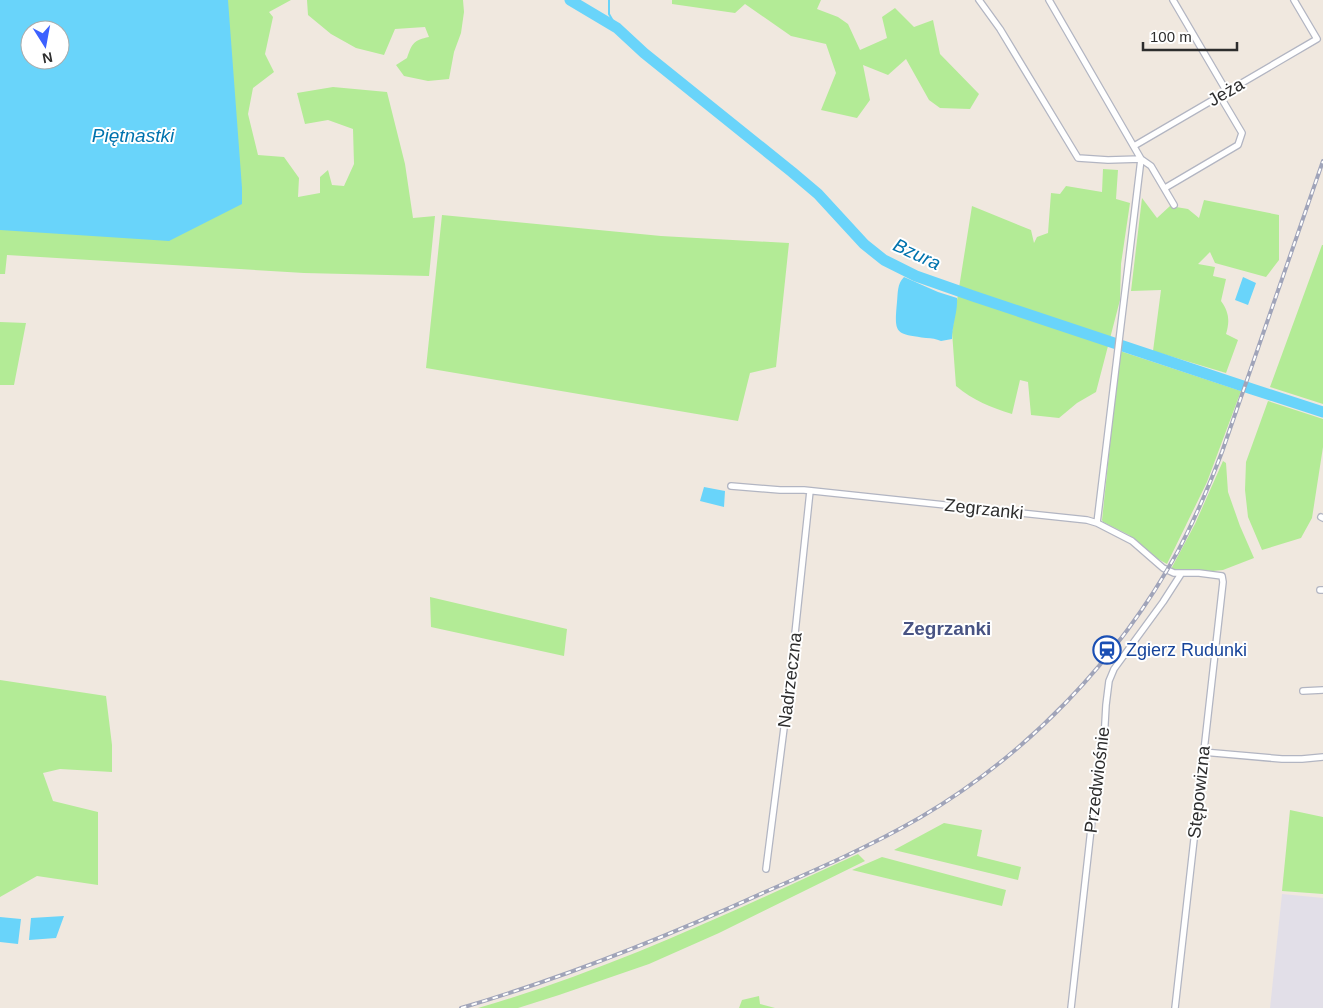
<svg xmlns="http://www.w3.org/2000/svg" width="1323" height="1008" viewBox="0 0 1323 1008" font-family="Arial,sans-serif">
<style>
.industrial{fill:#e2dfe8}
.green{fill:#b3eb96}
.water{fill:#69d4fa;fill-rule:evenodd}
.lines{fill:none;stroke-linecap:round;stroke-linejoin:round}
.stream{stroke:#69d4fa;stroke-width:2}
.river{stroke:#69d4fa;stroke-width:11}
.street-casing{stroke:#b2b5c2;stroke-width:8}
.street{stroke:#fff;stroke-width:5.5}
.rail-casing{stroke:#a0a4b9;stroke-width:4}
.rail{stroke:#fff;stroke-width:2;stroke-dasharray:5.5;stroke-linecap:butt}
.labels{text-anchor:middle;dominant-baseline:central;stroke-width:4;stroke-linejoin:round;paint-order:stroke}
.street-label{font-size:18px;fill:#2d2d2d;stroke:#fff}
.transit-label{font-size:18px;fill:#164399;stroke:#fff;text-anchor:start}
.water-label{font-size:19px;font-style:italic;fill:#0073ae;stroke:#fff}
.neighbourhood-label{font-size:19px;font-weight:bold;fill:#485383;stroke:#fff}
</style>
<rect width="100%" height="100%" fill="#f0e8df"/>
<path class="industrial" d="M1282 894 1323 898V1008H1270Z"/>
<path class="green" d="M219 0H291L269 12 273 17 265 54 274 72 253 88 248 114 258 155 284 157 299 178 298 197 320 193V177L328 170 332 185 344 186 354 164 353 129 328 120 305 124 297 93 333 87 387 92 405 164 413 218 435 216 429 276 304 273 7 255 5 274H0V215Z
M307 0H463L464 12 461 33 454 52 449 79 428 81 404 76 396 65 407 58C412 43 414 40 429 37L425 27 395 29 384 55 356 48 331 34 308 15Z
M672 0H821L817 9 838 17 848 24 860 50 887 38 882 17 895 8 914 27 933 20 940 54 979 94 970 109 940 108 929 100 906 59 888 75 863 65 870 100 857 118 821 110 836 73 826 44 791 36 745 4 735 13 672 4Z
M1103 169 1118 170 1116 199 1130 203 1121 264 1120 300 1096 392 1077 403 1059 418 1031 415 1028 382 1020 380 1012 414C990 407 974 401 956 386L952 332 972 206 1031 230 1034 243 1037 237 1048 233 1051 193 1060 194 1066 186 1102 192Z
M1142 198 1157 218 1170 206 1188 209 1199 218 1204 200 1279 215V260L1266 277 1215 263 1210 252 1198 264 1215 267 1213 276 1226 279 1221 301C1229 312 1230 321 1226 334L1238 340 1226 373 1153 351 1161 290 1131 291Z
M442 215 661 236 789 243 776 367 750 373 738 421 426 368Z
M1322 245H1323V404L1270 387Z
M0 322 26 323 14 385H0Z
M1120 351 1241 391 1207 482 1167 564 1158 559 1129 535 1103 522 1102 520Z
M1268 401 1323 419V447L1312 518 1301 538 1262 550 1248 517 1245 490 1246 462Z
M1223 461 1226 463 1228 492 1240 526 1254 558 1223 570 1213 571 1197 570 1180 572 1171 569 1195 524Z
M430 597 567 629 564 656 431 627Z
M0 680 106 696 112 745V772L60 769 43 773 53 801 98 812V885L37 876 0 897Z
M1290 810 1323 817V894L1282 891Z
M944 823 982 830 977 856 1021 867 1018 880 894 850Z
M858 854 865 861 719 933 649 964 559 995 518 1008H478C610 970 733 911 858 854Z
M882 857 1006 890 1002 906 852 870Z
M759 996 760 1004 775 1008H739L742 1000Z"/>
<path class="water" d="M0 0H228L242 188V204L169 241 0 230ZM30 30H60V60H30Z
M904 277 938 292 957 298C958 311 952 326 952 339L941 341C936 339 932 338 926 338 895 334 894 334 897 302 898 293 897 284 904 277Z
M1243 277 1256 283 1248 305 1235 300Z
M704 487 725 491 724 507 700 501Z
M64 916 56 938 29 940 31 918Z
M0 917 21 919 18 944 0 942Z"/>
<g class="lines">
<path class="stream" d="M609 0V14L617 28"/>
<path class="river" d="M570 0 617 28 644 53 792 172 818 194 864 244 884 260 916 276 973 296 1252 389 1323 412"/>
<g class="street-casing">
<path id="street" d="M979 0 1000 29 1078 158 1108 160 1141 159 1097 523
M1049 0 1141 159 1151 166 1174 205
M1173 0 1227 92
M1134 146 1317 39 1294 0
M1165 188 1238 145 1242 133 1220 96
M731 486 780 490H804L1087 520 1097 523 1132 541 1163 568 1174 573H1199L1222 576 1223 582 1175 1008
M1321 517 1323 518
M1320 590H1323
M1303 691 1323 690
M1203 752 1282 759H1302L1323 757
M766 869 790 681 810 491
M1071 1008 1094 802 1104 741 1106 705 1109 681 1114 669 1163 602 1181 574"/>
</g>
<use href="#street" class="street"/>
<g class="rail-casing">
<path id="rail" d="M461 1008C566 977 666 937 765 892 818 869 871 846 921 817 1028 754 1118 660 1178 551 1195 519 1209 486 1222 452L1323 161"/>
</g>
<use href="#rail" class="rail"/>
</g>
<defs>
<g id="station-ring" transform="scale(1.4375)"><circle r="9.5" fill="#fff" stroke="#1a4fb4" stroke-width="1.5"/><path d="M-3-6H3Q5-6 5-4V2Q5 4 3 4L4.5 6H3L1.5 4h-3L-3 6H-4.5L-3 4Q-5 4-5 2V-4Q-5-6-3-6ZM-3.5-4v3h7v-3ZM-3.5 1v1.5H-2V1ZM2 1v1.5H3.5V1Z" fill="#1a4fb4"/></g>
</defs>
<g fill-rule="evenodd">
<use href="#station-ring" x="1107" y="650"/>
</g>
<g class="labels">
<g class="street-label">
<text transform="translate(1226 92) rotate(-30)">Jeża</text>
<text transform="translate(984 509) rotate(6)">Zegrzanki</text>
<text transform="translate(790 680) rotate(-83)">Nadrzeczna</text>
<text transform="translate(1097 780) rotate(-83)">Przedwiośnie</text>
<text transform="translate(1199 792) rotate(-84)">Stępowizna</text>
</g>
<g class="transit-label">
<text x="1126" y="650">Zgierz Rudunki</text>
</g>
<g class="water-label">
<text x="133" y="135">Piętnastki</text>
<text transform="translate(917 254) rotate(25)">Bzura</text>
</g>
<g class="neighbourhood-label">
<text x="947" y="628">Zegrzanki</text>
</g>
</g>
<g transform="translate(45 45) rotate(169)"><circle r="24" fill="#ffffff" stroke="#ababab"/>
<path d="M0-4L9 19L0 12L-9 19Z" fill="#3c61ff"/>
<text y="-8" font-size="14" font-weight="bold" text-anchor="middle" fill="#2d2d2d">N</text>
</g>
<path d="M1143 42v8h94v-8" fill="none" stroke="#2d2d2d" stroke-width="2.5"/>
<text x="1150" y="42" font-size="15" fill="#2d2d2d" stroke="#ffffff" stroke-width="4" paint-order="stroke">100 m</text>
</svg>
